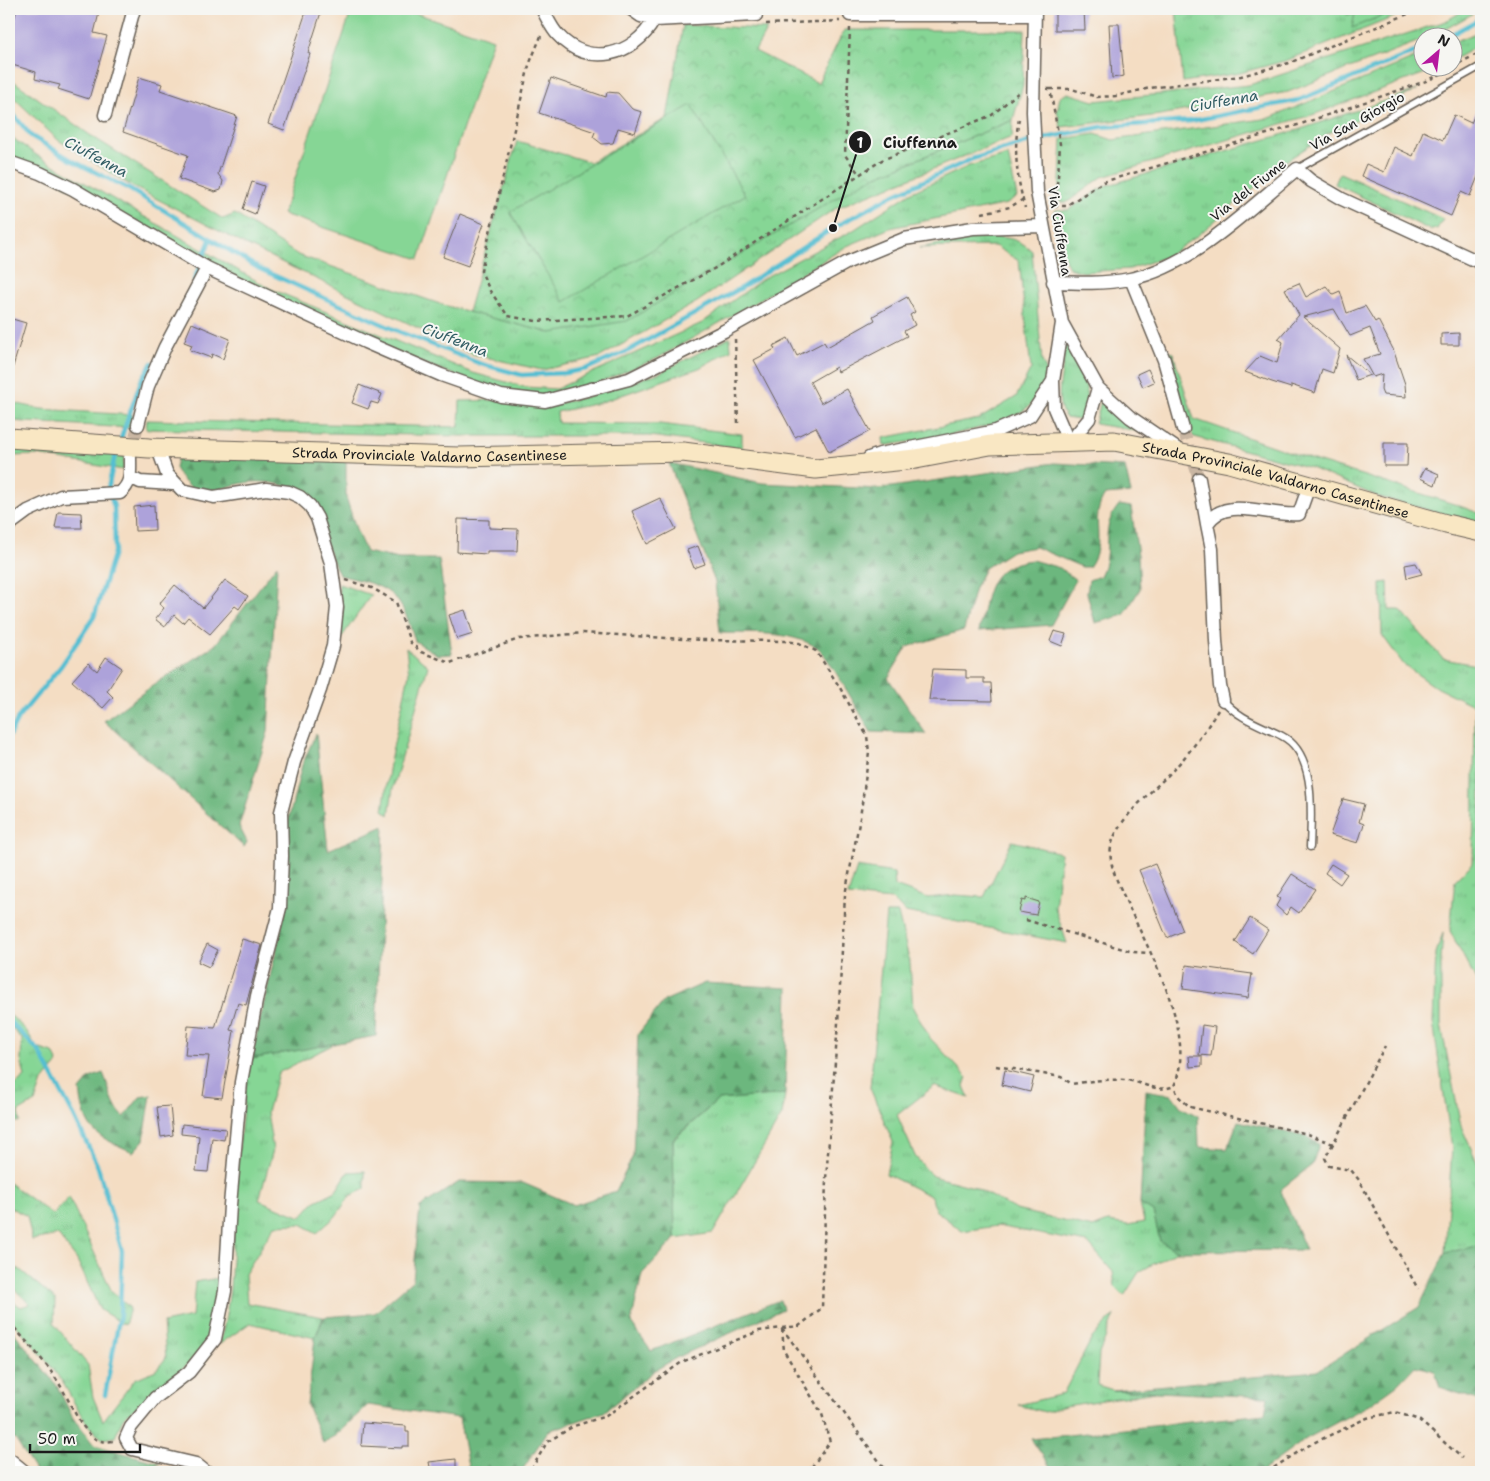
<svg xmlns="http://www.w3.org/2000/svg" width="1490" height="1481" viewBox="0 0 1490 1481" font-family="'Shantell Sans',sans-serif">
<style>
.grass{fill:url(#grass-tufts);stroke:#517958}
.forest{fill:url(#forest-firs);stroke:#446a4d}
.park{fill:url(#park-crowns);stroke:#517958}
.pitch{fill:#86d695;stroke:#517958}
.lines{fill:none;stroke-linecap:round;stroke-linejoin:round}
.stream{stroke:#54bed1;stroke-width:4.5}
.building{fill:#ada2da}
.minor-tunnel{stroke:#c9b6a2;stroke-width:12;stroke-dasharray:12 6;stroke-linecap:butt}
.service-casing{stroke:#686056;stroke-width:9}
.minor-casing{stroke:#686056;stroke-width:15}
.secondary-casing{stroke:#686056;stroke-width:21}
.path{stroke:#686056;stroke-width:2.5;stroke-dasharray:4 4;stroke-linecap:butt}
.service{stroke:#fff;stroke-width:6}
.minor{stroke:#fff;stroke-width:12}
.secondary{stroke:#f9e7c3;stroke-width:19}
.labels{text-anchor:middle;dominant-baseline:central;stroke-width:4;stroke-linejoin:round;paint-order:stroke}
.street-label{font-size:14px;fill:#1c1c1c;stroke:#f6f6f2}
.water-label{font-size:15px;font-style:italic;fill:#325d64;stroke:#f6f6f2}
.leader{fill:none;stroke:#1c1c1c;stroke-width:2}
.callout-dot{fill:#1c1c1c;stroke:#f6f6f2;stroke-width:2}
.mark-label{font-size:15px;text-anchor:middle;font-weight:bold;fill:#fff}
.callout-label{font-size:15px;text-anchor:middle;font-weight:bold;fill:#1c1c1c;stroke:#f6f6f2;stroke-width:4;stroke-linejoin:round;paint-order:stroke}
</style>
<defs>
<pattern id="grass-tufts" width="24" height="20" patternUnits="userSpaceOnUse" patternTransform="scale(1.25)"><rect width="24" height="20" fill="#86d695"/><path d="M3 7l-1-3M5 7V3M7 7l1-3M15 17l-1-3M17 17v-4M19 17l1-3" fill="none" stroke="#73b780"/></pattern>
<pattern id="forest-firs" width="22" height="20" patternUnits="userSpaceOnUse" patternTransform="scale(1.25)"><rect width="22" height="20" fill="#6cb77e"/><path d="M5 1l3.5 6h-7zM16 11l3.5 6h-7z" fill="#589466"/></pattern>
<pattern id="park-crowns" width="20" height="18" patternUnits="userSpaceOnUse" patternTransform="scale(1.25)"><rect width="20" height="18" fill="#86d695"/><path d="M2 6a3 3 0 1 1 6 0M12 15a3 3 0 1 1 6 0" fill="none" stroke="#73b780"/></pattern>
</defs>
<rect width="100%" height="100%" fill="#f6f6f2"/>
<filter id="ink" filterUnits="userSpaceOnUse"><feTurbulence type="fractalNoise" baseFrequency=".02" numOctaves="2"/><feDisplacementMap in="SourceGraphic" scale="10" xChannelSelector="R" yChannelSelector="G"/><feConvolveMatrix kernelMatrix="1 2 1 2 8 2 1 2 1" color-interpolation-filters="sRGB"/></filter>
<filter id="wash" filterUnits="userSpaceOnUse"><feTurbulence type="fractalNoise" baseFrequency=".0096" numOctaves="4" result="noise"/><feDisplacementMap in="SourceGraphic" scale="20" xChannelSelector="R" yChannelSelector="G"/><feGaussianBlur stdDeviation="1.12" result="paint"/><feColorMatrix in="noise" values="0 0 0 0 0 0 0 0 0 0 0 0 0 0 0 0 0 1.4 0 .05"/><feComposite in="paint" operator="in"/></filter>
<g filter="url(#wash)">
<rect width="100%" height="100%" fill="#f4ddc3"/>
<path class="grass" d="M1176 9H1414L1288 60 1240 73 1183 82Z
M1466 9H1481L1433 36 1422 38V40L1288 92 1160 115 1061 127 1057 111 1060 97 1068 93 1094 101 1249 85 1446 21Z
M1481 31V44L1453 60V42Z
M1422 55V68H1439L1315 114 1102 177 1066 203 1059 201 1062 139 1095 134 1113 140 1270 118Z
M9 78 90 135 223 219 235 214 298 255 443 305 551 333 867 180 1013 120 1012 137 836 208 697 302 600 357 542 370 472 354 248 246 130 185 58 140 9 93Z
M1417 90 1329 133 1286 161 1197 236 1168 256 1130 269 1083 272 1069 268 1059 246 1053 214 1056 210H1068L1105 186 1298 130Z
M9 131 11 137 38 156 271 289 473 373 525 387 556 389 702 323 764 278 852 231 912 192 969 166 1008 155 1017 197 1007 204 890 228 847 246 749 306 658 358 595 384 546 396 501 392 412 359 268 294 12 157 9 153Z
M1340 173 1443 219 1437 229 1430 230 1335 184Z
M977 237C1000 237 1015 235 1032 251L1042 361 1049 376C1043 388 1034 405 1021 412 983 433 927 438 884 446L883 438 979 419 1016 397 1031 369 1019 261 995 246 919 248Z
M730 337 731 350 699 368 599 403 557 412 558 423 660 424 742 434V448L650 436H459L146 429 147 420 459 427 460 401 497 400 542 407 586 397 659 373Z
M1064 346H1067L1086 385 1087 412 1079 420 1066 418C1051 399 1066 369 1064 346Z
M1166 350 1173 353 1194 419 1307 458 1457 505 1481 514V524L1376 496 1311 468 1191 436Z
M1101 401 1144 432 1095 424Z
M9 402 41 409 133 415 131 428 9 421Z
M9 446 124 456 123 470 37 455 9 456Z
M1481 575V990L1450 931 1455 880 1473 863 1475 706 1434 686 1404 665 1382 635 1381 583 1388 582 1389 610H1400L1443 659 1477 665 1479 581Z
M339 584 371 595 337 644Z
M406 648 428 666 393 788 389 815 383 810 391 757 409 674Z
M1012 841 1061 853 1055 908 1067 943 906 912 892 900 848 896 857 867 894 873 895 886 928 898 955 895 984 897Z
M886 913H898L910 963 913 1008 930 1038 967 1077 964 1086 969 1098 934 1086 897 1115 915 1156 932 1176 974 1187 1016 1210 1093 1228 1108 1222 1128 1225 1144 1222 1140 1204 1153 1211 1160 1241 1177 1251 1139 1272 1124 1296 1115 1287 1113 1272 1088 1243 997 1226 962 1231 935 1210 932 1197 886 1174 893 1142 870 1088Z
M1443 933 1441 960V1025L1461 1126 1481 1171V1245L1445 1253 1452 1148 1433 1022 1436 953Z
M9 1014 26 1030 37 1048 53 1053 58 1063 42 1082 35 1102 18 1112 20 1122H9L13 1087 25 1077 21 1060 22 1039 9 1025Z
M336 1043 278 1073 267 1112 273 1150 259 1200 301 1217 314 1202 336 1191 348 1172 365 1171V1189L350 1196 335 1217 317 1233 301 1224 275 1225 245 1274 247 1303 323 1317 315 1338 250 1323 220 1344C224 1326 228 1307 230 1288 236 1212 236 1134 251 1059Z
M785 1094 782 1115 713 1233 675 1239 673 1140 718 1100Z
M9 1183 53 1215 69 1197 112 1292 130 1308 125 1325 100 1310 77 1260 58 1235 32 1240 27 1216 9 1207Z
M18 1268 55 1299 54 1324 88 1365 93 1397 103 1421 135 1379 156 1370 166 1358 163 1323 192 1317 195 1282 219 1278 212 1338 189 1363 123 1418 115 1437 103 1439C84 1427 75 1402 63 1383 47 1360 28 1338 9 1318V1299L21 1307 30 1304 9 1284V1278Z
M1114 1315 1099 1354 1097 1385 1113 1390 1155 1392 1065 1406 1045 1412 1018 1405 1063 1394 1092 1338Z"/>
<path class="forest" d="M190 457 346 461V497L357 532 366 552 399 559H439L452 654 438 655 415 641C400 589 388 587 339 575L303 493C286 485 272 481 252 482 216 485 198 509 175 468L177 459Z
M669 463 762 483 878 489 1054 463 1125 467 1131 493 1105 495C1088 520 1108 541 1089 567H1082L1035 547 1012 551 985 568 975 588 964 630 907 647 888 678 926 734 871 732C863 718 826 653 818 648 789 630 752 634 720 633L715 582Z
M1119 505 1131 507 1138 555 1140 589 1124 615 1095 623 1087 593 1089 580 1100 576C1114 549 1098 530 1119 505Z
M1032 560 1060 568 1076 580 1051 625 979 631C988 593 986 565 1032 560Z
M277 565 268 732 239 826 247 842 244 847 104 721 155 684 215 645Z
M316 733 328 850 384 826 376 1036 251 1059 285 912 289 862 287 826 302 765Z
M705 983 788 988 785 1094 718 1100 673 1139 675 1239 642 1274 631 1323 651 1351 780 1300 783 1309 676 1358 654 1371 604 1412 548 1431 521 1472H469L459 1418 368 1405 336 1435 323 1443 307 1405 315 1338 324 1317 375 1313 413 1280 420 1207 459 1182 523 1183 574 1205 616 1191 633 1156 638 1034 664 1001Z
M103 1073C111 1091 110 1104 124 1117L140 1097 151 1095 144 1140 133 1152C95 1135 85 1133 80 1090L90 1078Z
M1146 1090 1172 1095 1181 1107 1198 1116 1199 1147 1227 1149 1238 1121 1307 1137 1319 1144 1312 1165 1280 1190 1306 1250 1177 1251 1160 1241 1153 1212 1140 1204Z
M1481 1245V1401L1440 1387 1435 1371 1415 1366 1398 1384 1369 1405 1306 1439 1261 1472H1054L1031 1439 1265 1414 1268 1397 1113 1390 1317 1371 1419 1307 1445 1253Z
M9 1326 57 1386 73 1418 94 1445 160 1463 148 1472H36L15 1439 9 1435Z"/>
<path class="park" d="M683 25 767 29 755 51 818 83 844 30H1025L1023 85 1013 120 867 180 627 321 551 333 468 312 517 141 590 162 667 118Z"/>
<path class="pitch" d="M352 9H403L493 39 419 259 283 214Z
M1346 9H1398L1352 28 1355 13 1347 15Z
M691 105 745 195 564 302 510 212Z"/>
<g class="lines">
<path class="stream" d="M1445 38 1481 18
M9 109 31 136 73 161 129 189 260 269 400 332 481 364 522 375 565 373 586 369 626 352 741 288 833 228 891 196 972 159 1036 140 1101 127 1191 121 1299 100 1422 49
M194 280 210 240
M120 441 141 381 152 363
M9 736 18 718 61 666 94 617 115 549 114 507 108 489 116 450
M9 1021 39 1051 74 1116 98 1167 122 1251 120 1314 105 1395"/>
</g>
<g id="blocks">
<path class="building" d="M17 9H100L94 33 107 36 89 99 58 89 60 85 35 79 36 72 9 64V39Z
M307 9H322L308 53 310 54 284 130 268 124Z
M1055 9H1084L1085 30H1055Z
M1109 24H1119L1124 76 1112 78Z
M139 77 162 84 160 90 237 116 218 174 223 181 221 190 215 192 179 179 188 155 123 132Z
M551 78 606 97 607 92 618 93 632 109 642 112 635 133 618 128 613 143 602 144 593 137 595 132 539 113Z
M1481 101V169L1470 196 1461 192 1451 216 1361 176 1366 164 1384 172 1394 147 1413 156 1423 131 1443 140 1454 115 1471 123Z
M252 182 264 186 255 214 243 209Z
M460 214 484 224 468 266 443 257Z
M1299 283 1306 297 1326 286 1333 294 1340 291 1347 313 1365 306 1375 322 1378 320 1393 349 1405 384 1406 397 1383 395 1381 390 1382 374 1373 377 1363 359 1380 354 1370 328 1350 336 1334 309 1303 317 1340 349 1333 373 1322 369 1315 393 1291 385V388L1272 382 1245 372 1260 356 1277 363 1283 342 1278 339 1299 315 1285 289Z
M907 297 915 312 910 315 915 325 904 331 907 336 838 372 836 367 810 382 821 403 847 389 870 431 829 452 816 427 795 437 754 360 775 349 773 346 788 338 797 356 824 342 827 347 875 320 873 316Z
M9 318 26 323 12 370H9Z
M192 323 230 339 223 359 212 354 211 358 190 350 192 345 184 342Z
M1459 333V345H1441V334Z
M1346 355 1370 375 1356 380Z
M1148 369 1154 382 1143 387 1137 374Z
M359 385 382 394 378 404 371 402 368 409 352 403Z
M1384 443H1408L1407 466H1384Z
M1425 468 1439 474 1435 485 1420 478Z
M660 498 676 529 647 544 632 511Z
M154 505 155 530 135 531 134 507Z
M58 512 81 513 82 528H55Z
M458 519 489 520V528L518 529 517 551H487V554L457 552Z
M698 546 705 564 694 568 687 550Z
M1416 563 1422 574 1407 578 1405 565Z
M225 580 248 596 239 609 235 606 210 634 188 617 183 623 174 615 165 627 155 619 164 608 159 604 175 585 203 608Z
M465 610 473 634 457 639 449 615Z
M1054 631 1066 634 1062 646 1050 641Z
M106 657 122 668 107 691 113 697 103 708 72 681 88 663 97 671Z
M933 669 966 670V678H984V683H991L992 701 929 700Z
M1343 799 1364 804 1359 822 1364 824 1358 843 1330 835Z
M1155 864 1183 931 1167 938 1139 870Z
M1331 864 1347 874 1340 884 1325 873Z
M1292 874 1315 889 1299 913 1291 907 1286 915 1276 906 1280 899 1277 897Z
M1026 898 1039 902 1036 915 1019 912 1022 900 1026 901Z
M1250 918 1268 930 1253 954 1235 942Z
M242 939 262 945 246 1005 238 1003 230 1030 234 1031 222 1098 203 1096 209 1056 185 1055 188 1026 215 1028Z
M207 944 218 950 209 967 198 962Z
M1186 965 1252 974 1248 998 1183 989Z
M1202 1025 1215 1027 1211 1056 1199 1055Z
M1189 1056H1202V1066L1190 1067Z
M1005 1070 1034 1077 1030 1092 1002 1085Z
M170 1106 173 1135 161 1137 157 1107Z
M182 1124 226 1129 224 1140 212 1138 208 1172 196 1171 199 1136 181 1134Z
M363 1423 406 1426V1432H409V1446H402V1448L361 1446Z
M456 1459V1472H431L429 1462Z"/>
</g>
</g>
<g filter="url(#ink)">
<use href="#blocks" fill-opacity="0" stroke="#686056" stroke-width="1"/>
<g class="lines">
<path class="minor-tunnel" d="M1183 429 1199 479
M131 454 138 425"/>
<g class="service-casing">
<path id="service" d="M1297 169 1481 66
M1223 700C1239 719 1261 725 1282 736 1317 754 1311 815 1310 847"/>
</g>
<g class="minor-casing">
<path id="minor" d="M542 9C547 17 551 28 558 35 588 68 634 56 654 20
M631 9 641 16 654 20 756 15
M1035 9 1033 112 1037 192 1062 323 1098 388 1130 417 1180 451
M850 15H1035
M105 115 134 9
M9 162 40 173 73 189 207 268 365 342 441 375 501 396 545 401 629 379 724 331 848 262 904 239 973 228 1042 226
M1131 279 1164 360 1183 429
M1053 282C1079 283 1104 284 1130 279 1192 267 1249 208 1297 169L1311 181 1342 199 1481 263
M1053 381 1054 408 1069 443 1089 419 1098 388
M138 425 148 386 165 347 207 268
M158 449 167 474 182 490 214 497 266 489 289 492 300 497 310 506 317 518 331 563 337 607 333 646 320 690 294 762 281 812 282 856 280 908 257 996 241 1082 230 1205 225 1291 215 1339 189 1372 155 1398 131 1427 126 1438 132 1449 196 1464 206 1472
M869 458 880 454 996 431 1030 416 1053 381 1062 323
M130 477 140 482 173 484
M1199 479 1207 524
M9 525 28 511 61 496 120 493C132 483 130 473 130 458
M1223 700 1220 686 1216 641 1212 549 1207 524C1225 494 1272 518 1299 514L1309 486
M9 1459 25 1472"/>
</g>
<g class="secondary-casing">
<g id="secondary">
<path id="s1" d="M9 438 149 448 459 457 683 452 816 469 916 459 990 445 1114 441 1229 463 1446 524 1481 532"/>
</g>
</g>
<path class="path" d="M766 24 840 21
M850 28 845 155 859 174
M541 36 529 65 481 271 490 291 508 316 536 321 627 316 717 267 882 160 992 115 1020 91
M1452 67 1481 52
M1047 89H1050L1060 144 1058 177 1054 202
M1050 89H1072L1097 97 1116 96 1150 88 1241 76 1289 63 1420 9
M1019 119C1013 149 1017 179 1025 208
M1054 206H1066L1103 182 1301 124 1429 80 1452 68
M982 213 1010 207 1022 200
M735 339 738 423
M346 580 372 588 396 602 410 642 421 652 450 663 519 639 583 633 701 640 785 641 799 643 816 651 839 686 867 736 869 752 860 818 845 895 838 1023 826 1179 822 1308 799 1326 759 1331 682 1362 606 1416 574 1426 547 1442 530 1472
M1218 710C1206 730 1191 751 1175 768 1156 789 1120 815 1112 843 1106 862 1119 884 1126 901 1148 950 1198 1033 1174 1086L1178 1096 1190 1107 1308 1134 1333 1144 1385 1046
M1026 920 1133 952 1149 953
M996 1066 1061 1077 1072 1084C1089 1081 1106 1079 1124 1080 1142 1081 1157 1094 1174 1086
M1333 1144 1325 1158 1329 1166 1351 1170 1359 1180 1418 1289
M9 1322C27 1342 46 1362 60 1385 71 1403 78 1425 94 1438 100 1442 106 1442 113 1441
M782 1328 887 1472
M782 1329 784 1351 822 1414 830 1442 808 1472
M1267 1472 1311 1444 1367 1418 1395 1412 1419 1420 1462 1458"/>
<use href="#service" class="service"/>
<use href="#minor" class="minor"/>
<use href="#secondary" class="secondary"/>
</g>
</g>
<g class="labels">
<g class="street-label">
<text transform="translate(1357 121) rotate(-29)">Via San Giorgio</text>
<text transform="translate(1248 190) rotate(-38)">Via del Fiume</text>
<text transform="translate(1060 231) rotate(81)">Via Ciuffenna</text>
<text stroke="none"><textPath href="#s1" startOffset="421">Strada Provinciale Valdarno Casentinese</textPath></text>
<text stroke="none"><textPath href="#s1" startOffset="1275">Strada Provinciale Valdarno Casentinese</textPath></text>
</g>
<g class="water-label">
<text transform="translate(1224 101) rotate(-10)">Ciuffenna</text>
<text transform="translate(96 157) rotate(28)">Ciuffenna</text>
<text transform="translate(455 340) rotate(21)">Ciuffenna</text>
</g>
</g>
<path class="leader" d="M833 228L860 142"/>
<g class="callout-dot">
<circle cx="833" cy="228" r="5"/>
<circle cx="860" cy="142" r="12"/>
</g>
<g class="mark-label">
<text x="860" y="148">1</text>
</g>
<g class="callout-label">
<text x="920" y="148">Ciuffenna</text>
</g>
<rect width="1490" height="1481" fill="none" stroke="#f6f6f2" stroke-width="30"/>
<g transform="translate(1438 52) rotate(28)"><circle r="24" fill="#f6f6f2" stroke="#9f9f9c"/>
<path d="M0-4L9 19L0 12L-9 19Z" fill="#b5179e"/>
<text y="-8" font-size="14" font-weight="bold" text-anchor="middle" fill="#1c1c1c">N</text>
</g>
<path d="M30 1444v8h110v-8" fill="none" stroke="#1c1c1c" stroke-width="2.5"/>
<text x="38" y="1444" font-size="15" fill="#1c1c1c" stroke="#f6f6f2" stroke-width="4" paint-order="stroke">50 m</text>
</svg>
